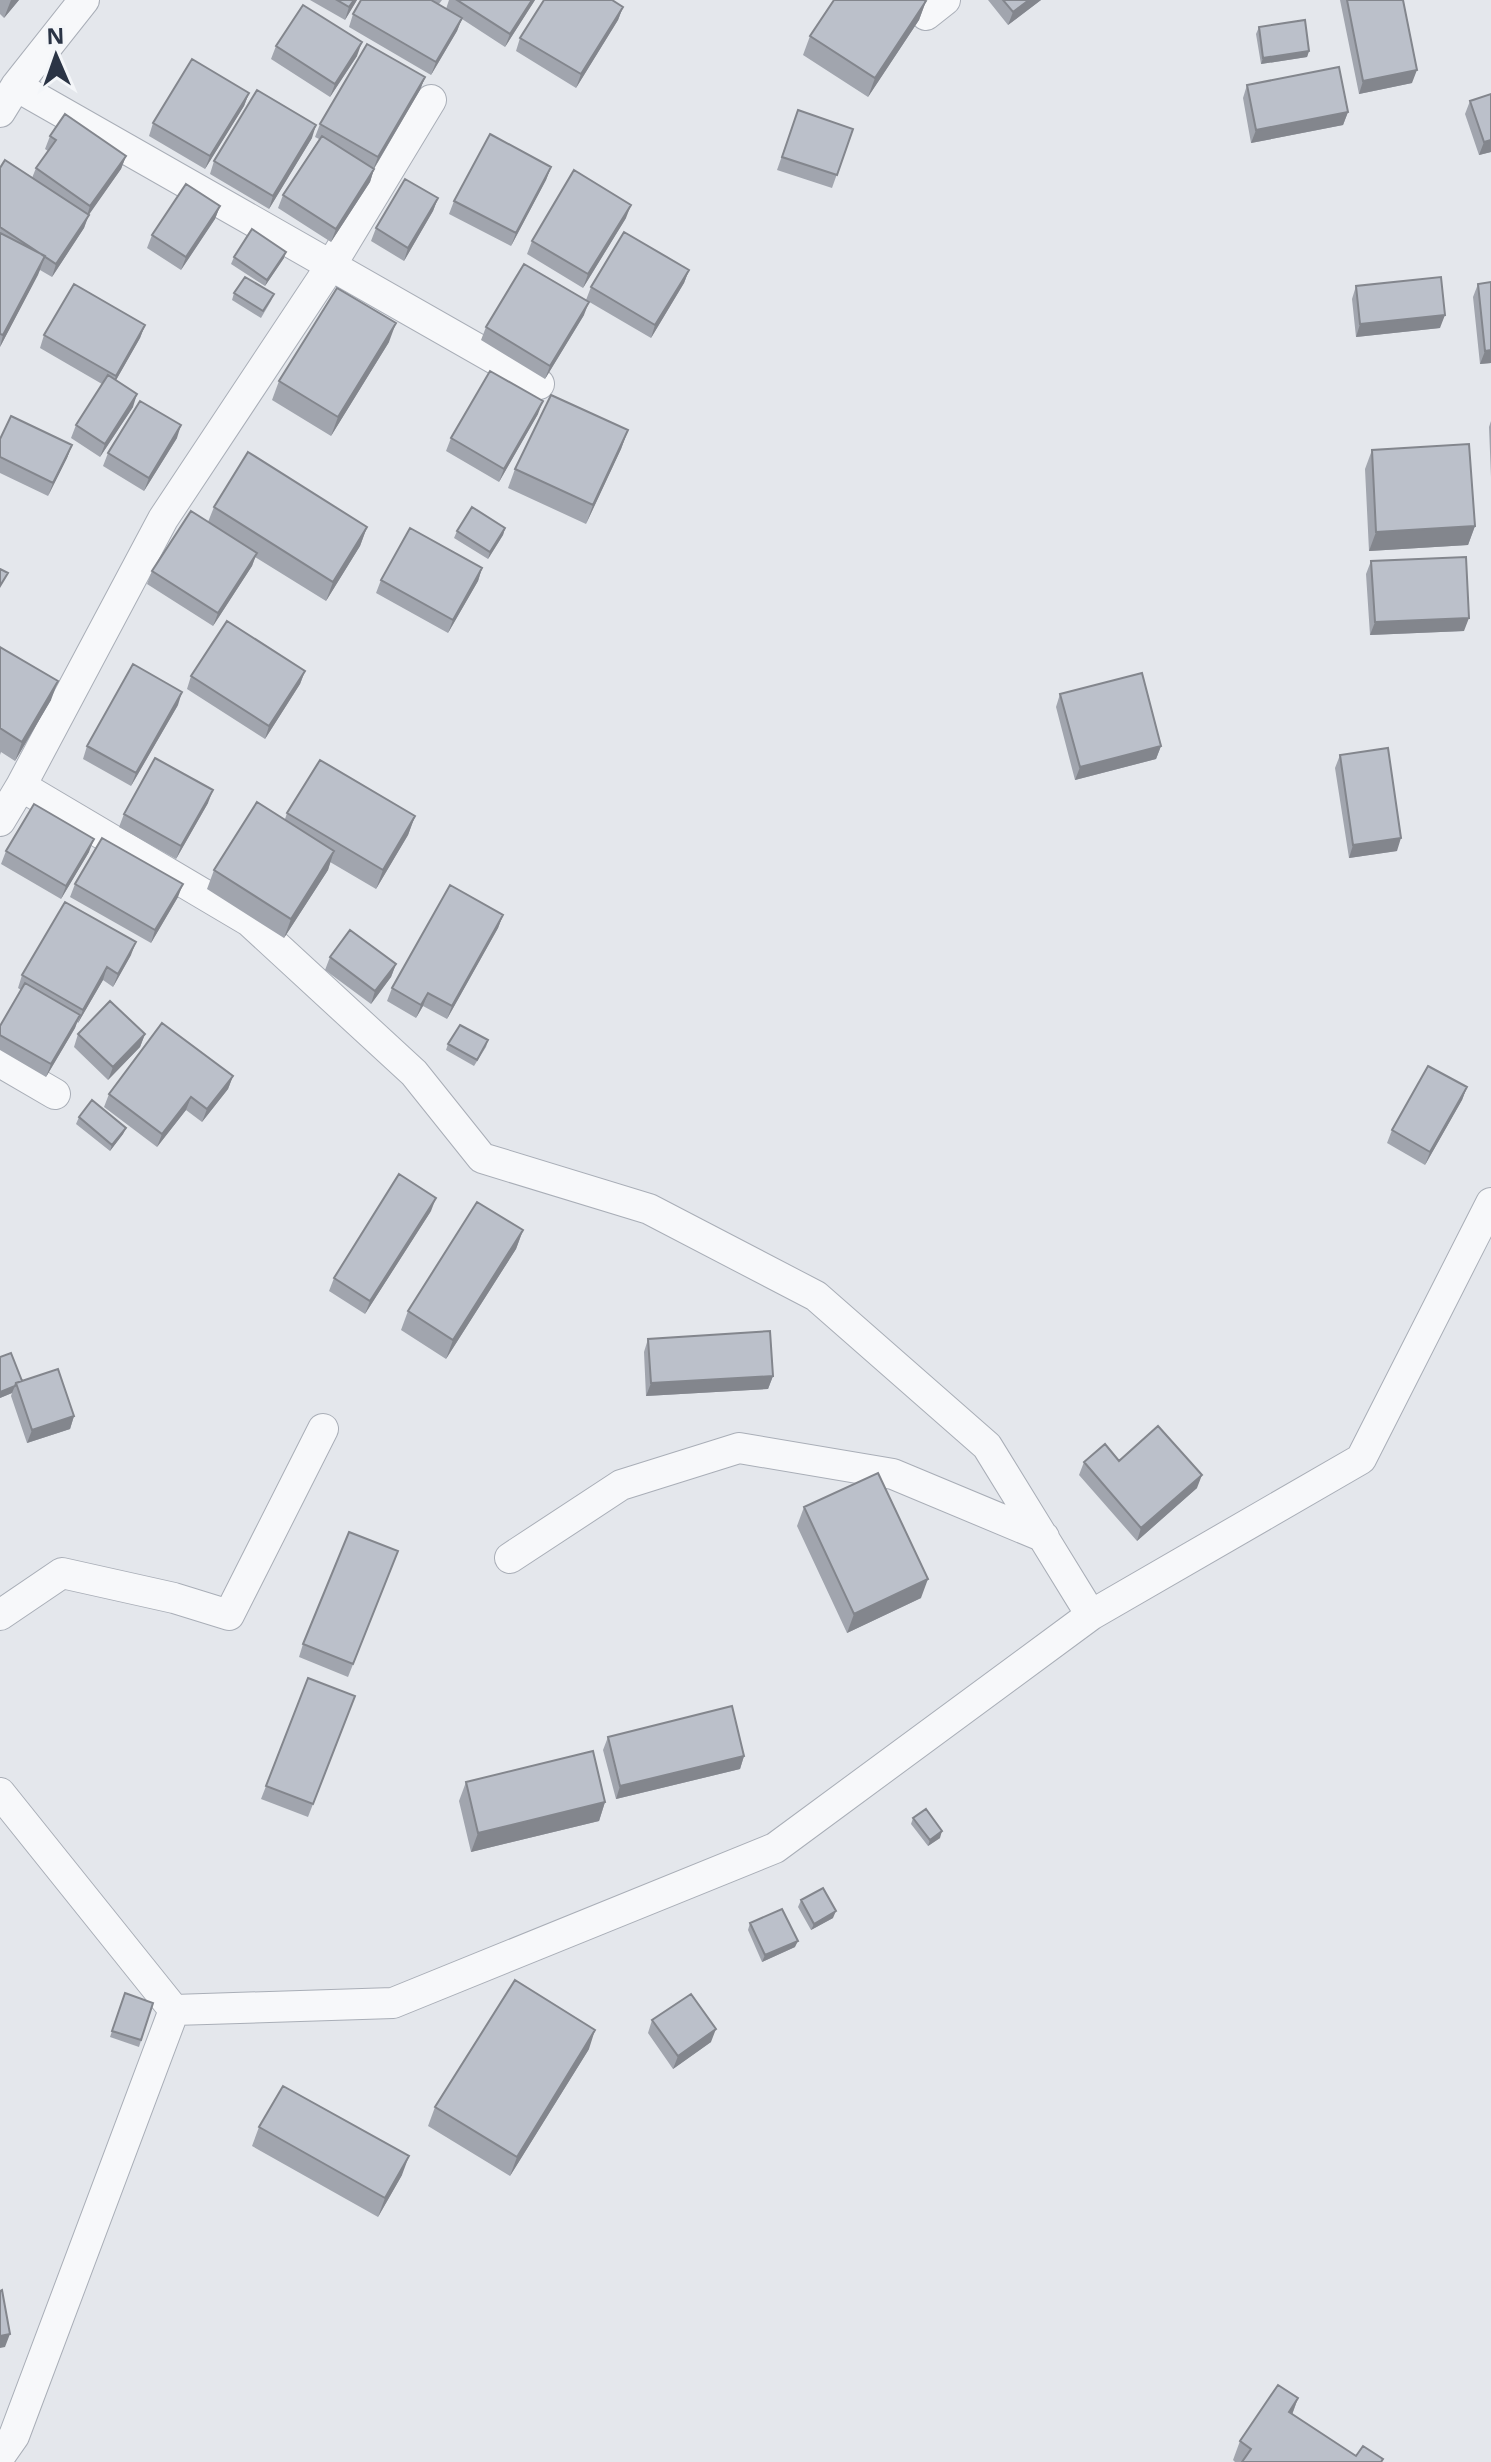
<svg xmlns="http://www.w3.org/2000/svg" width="1491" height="2462" viewBox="0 0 1491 2462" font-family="'Open Sans',sans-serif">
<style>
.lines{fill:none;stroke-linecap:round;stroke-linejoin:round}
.minor-casing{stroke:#a9aeb7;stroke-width:32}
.minor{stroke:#f7f8fa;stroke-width:30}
.wall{fill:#a1a5ae}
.shaded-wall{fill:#83868d}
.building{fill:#bbc0ca;stroke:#83868d;stroke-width:2}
</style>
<rect width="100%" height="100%" fill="#e4e7ec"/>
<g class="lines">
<g class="minor-casing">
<path id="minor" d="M913 0 926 15 945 0
M16 86 539 384
M0 112 16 86 84 0
M21 786 249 921 414 1073 482 1158 649 1209 816 1296 987 1446 1091 1615
M0 821 21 786 163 519 330 267 431 100
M0 1062 55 1094
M510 1558 621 1485 739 1448 893 1474 1044 1537
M0 1615 62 1573 174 1598 229 1615 323 1429
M0 1793 174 2010
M0 2456 14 2436 174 2010 393 2003 775 1848 1091 1615 1361 1459 1491 1203"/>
</g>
<use href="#minor" class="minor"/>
</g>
<path class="wall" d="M0 0H19L4 18 0 14Z
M310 0H357L345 20Z
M361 0H442L439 4 446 9 449 0H535L505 47 462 19 457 31 431 75 349 27 353 14Z
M988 0H1041L1008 25Z
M1340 0H1403L1412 83 1359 94Z
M926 1 919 20 868 97 803 55 810 36Z
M623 7 618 20 576 88 516 51 520 38Z
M1259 27 1309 51 1307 57 1261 64 1256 34Z
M276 46 357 56 330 97 271 59Z
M425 77 420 90 374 169 370 182 331 242 278 208 283 195 319 139 315 137 320 124Z
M1247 85 1348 112 1343 125 1251 143 1243 98Z
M249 93 244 106 205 169 149 136 153 123Z
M1491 94V152L1479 155 1465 114 1470 101Z
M798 110 853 129 832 188 777 170Z
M50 136 126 156 121 169 88 215 84 228 52 277 40 270 0 347V168L32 178 36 168 48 151 45 149Z
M312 138 269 209 210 174 214 161Z
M551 167 546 180 511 246 449 214 454 201Z
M438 198 433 211 404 261 371 241 376 228Z
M220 206 215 219 181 270 147 248 152 235Z
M626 218 583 288 527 254 532 241Z
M234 257 284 258 265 286 231 264Z
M689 270 684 283 651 338 586 300 591 287Z
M1491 282V363L1480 364 1473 297 1478 284Z
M1356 286 1440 328 1356 337 1352 299Z
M234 293 274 294 271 301 261 318 232 300Z
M584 315 545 379 481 340 486 327Z
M145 325 140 338 116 380 133 407 100 457 71 438 76 425 102 384 40 348 44 335Z
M389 342 331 436 272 400 279 381Z
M538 414 499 482 446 451 451 438Z
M1491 421V477L1489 427Z
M628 430 621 449 586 524 508 488 515 469Z
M177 438 144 491 103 466 108 453Z
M0 439 72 445 67 458 48 496 0 473Z
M1372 450 1475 526 1468 545 1369 551 1365 469Z
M214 507 367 527 360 546 326 601 255 557 252 566 213 626 147 584 152 571 208 522Z
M505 528 503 535 488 559 454 538 457 531Z
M1371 561 1464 631 1370 635 1366 574Z
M482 568 478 581 448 633 376 593 381 580Z
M0 647 51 700 15 761 1 752 0 755Z
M305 671 300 684 265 739 187 689 191 676Z
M1060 694 1161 746 1156 759 1075 780 1056 707Z
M178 705 131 786 83 759 87 746Z
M1340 755 1397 851 1349 858 1335 768Z
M208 803 176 859 119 827 124 814Z
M287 813 415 816 408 835 376 889 330 862 328 870 284 938 207 889 214 870 285 819Z
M6 851 89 852 61 899 1 864Z
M75 884 178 897 151 943 70 897Z
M503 915 498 928 447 1019 423 1006 416 1018 387 1001 392 988Z
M131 955 113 987 103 980 78 1023 77 1022 75 1028 46 1077 0 1050V1026L21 990 18 988 22 975Z
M330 957 396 964 391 977 371 1004 325 970Z
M78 1034H145L140 1047 108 1080 74 1047Z
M488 1040 486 1047 474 1066 446 1050 448 1044Z
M233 1076 228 1089 202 1122 186 1110 157 1147 104 1107 109 1094Z
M1467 1087 1462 1100 1425 1165 1387 1143 1392 1130Z
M79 1117 126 1128 123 1134 110 1151 76 1124Z
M431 1211 365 1314 329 1291 334 1278Z
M523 1230 516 1249 446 1359 401 1330 408 1311Z
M648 1339 773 1376 768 1389 646 1396 644 1352Z
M0 1357 22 1381 74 1416 70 1429 27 1443 11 1396 12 1393 0 1398Z
M1119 1461 1197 1488 1137 1541 1079 1475 1084 1462Z
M804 1507 921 1598 847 1633 797 1526Z
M393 1564 348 1677 299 1657 303 1644Z
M308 1678 355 1696 308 1817 261 1799Z
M608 1737 744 1756 740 1769 616 1799 603 1750Z
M466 1782 605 1802 599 1821 471 1852 459 1801Z
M913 1818 940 1838 928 1846 911 1824Z
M801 1900 833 1918 811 1930 798 1907Z
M750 1923 795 1947 762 1962 748 1930Z
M125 1993 153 2003 139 2047 110 2037Z
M652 2020 711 2042 673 2069 648 2033Z
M589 2049 510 2176 428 2126 435 2107Z
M259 2127 402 2175 378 2217 252 2146Z
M1298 2398 1292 2415 1356 2456 1383 2459 1382 2462H1235L1233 2460 1240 2441Z"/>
<path class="shaded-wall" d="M11 0H19L4 18Z
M354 0H357L345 20 349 7Z
M532 0H535L505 47 510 34Z
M1029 0H1041L1008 25 1013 12Z
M926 1 919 20 868 97 875 78Z
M623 7 618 20 576 88 581 74Z
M462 18 457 31 431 75 436 62Z
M362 42 357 56 330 97 335 84Z
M1309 51 1307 57 1261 64 1263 58Z
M1417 70 1412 83 1359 94 1363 81Z
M425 77 420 90 373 170 378 157Z
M249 93 244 106 205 169 210 156Z
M1348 112 1343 125 1251 143 1256 130Z
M316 125 312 138 269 209 273 196Z
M1491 140V152L1479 155 1484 142Z
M126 156 121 169 86 219 90 206Z
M551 167 546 180 511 246 516 233Z
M374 169 370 182 331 242 336 229Z
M438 198 433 211 404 261 408 248Z
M631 205 626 218 583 288 588 274Z
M220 206 215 219 181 270 186 257Z
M89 215 84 228 52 277 56 264Z
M286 252 284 258 265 286 267 280Z
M45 256 38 275 0 347 3 335Z
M689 270 684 283 651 338 655 325Z
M589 302 584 315 545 379 550 366Z
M1445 315 1440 328 1356 337 1360 324Z
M396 323 389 342 331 436 338 417Z
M145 325 140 338 111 389 116 376Z
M1491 350V363L1480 364 1485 351Z
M137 394 133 407 100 457 105 444Z
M543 401 538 414 499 482 504 469Z
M181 425 177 438 144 491 149 478Z
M628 430 621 449 586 524 593 505Z
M72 445 67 458 48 496 53 483Z
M1475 526 1468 545 1369 551 1376 532Z
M367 527 360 546 326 601 333 582Z
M505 528 503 535 488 559 490 552Z
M257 553 252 566 213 626 218 613Z
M482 568 478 581 448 633 453 620Z
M1469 618 1464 631 1370 635 1375 622Z
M305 671 300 684 265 739 269 726Z
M58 681 51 700 15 761 22 742Z
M182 692 178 705 131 786 136 773Z
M1161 746 1156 759 1075 780 1080 767Z
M213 790 208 803 176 859 181 846Z
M415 816 408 835 376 889 383 870Z
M1401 838 1397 851 1349 858 1353 845Z
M94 839 89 852 61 899 66 886Z
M334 851 328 870 284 938 291 919Z
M183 884 178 897 151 943 155 930Z
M503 915 498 928 447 1019 452 1006Z
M136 942 131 955 113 987 118 974Z
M396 964 391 977 371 1004 375 991Z
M107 967 103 980 78 1023 83 1010Z
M428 993 423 1006 416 1018 421 1005Z
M80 1015 75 1028 46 1077 51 1064Z
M145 1034 140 1047 108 1080 113 1067Z
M233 1076 228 1089 202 1122 207 1109Z
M1467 1087 1462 1100 1425 1165 1430 1152Z
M191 1097 186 1110 157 1147 162 1134Z
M126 1128 123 1134 110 1151 112 1145Z
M436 1198 431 1211 365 1314 370 1301Z
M523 1230 516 1249 446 1359 453 1340Z
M773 1376 768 1389 646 1396 651 1383Z
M15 1386 12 1393 0 1398V1392Z
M74 1416 70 1429 27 1443 32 1430Z
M1202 1475 1197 1488 1137 1541 1141 1528Z
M928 1579 921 1598 847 1633 854 1614Z
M744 1756 740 1769 616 1799 620 1786Z
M605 1802 599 1821 471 1852 478 1833Z
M942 1831 940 1838 928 1846 930 1840Z
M836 1911 833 1918 811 1930 814 1924Z
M798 1941 795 1947 762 1962 765 1955Z
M716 2029 711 2042 673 2069 678 2056Z
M595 2030 589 2049 510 2176 517 2157Z
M409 2156 402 2175 378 2217 385 2198Z
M10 2334 5 2347 0 2348V2336Z
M1298 2398 1291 2417 1289 2412Z"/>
<path class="building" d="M337 0H354L349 7Z
M361 0H431L462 18 436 62 353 14Z
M457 0H532L510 34Z
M544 0H612L623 7 581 74 520 38Z
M834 0H924L926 1 875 78 810 36Z
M1003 0H1029L1013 12Z
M1347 0H1403L1417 70 1363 81Z
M303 5 362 42 335 84 276 46Z
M1305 20 1309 51 1263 58 1259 27Z
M367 44 425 77 378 157 320 124Z
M192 59 249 93 210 156 153 123Z
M1339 67 1348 112 1256 130 1247 85Z
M257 90 316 125 273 196 214 161Z
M1491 94V140L1484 142 1470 101Z
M798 110 853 129 837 175 782 157Z
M65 114 126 156 90 206 36 168 56 140 50 136Z
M490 134 551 167 516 233 454 201Z
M322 136 374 169 336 229 283 195Z
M5 160 89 215 56 264 0 227V168Z
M574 170 631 205 588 274 532 241Z
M405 179 438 198 408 248 376 228Z
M186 184 220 206 186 257 152 235Z
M252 229 286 252 267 280 234 257Z
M624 232 689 270 655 325 591 287Z
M0 233 45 256 3 335 0 334Z
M524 264 589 302 550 366 486 327Z
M245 277 274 294 263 311 234 293Z
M1441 277 1445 315 1360 324 1356 286Z
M1491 282V350L1485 351 1478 284Z
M74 284 145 325 116 376 44 335Z
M337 288 396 323 338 417 279 381Z
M490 371 543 401 504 469 451 438Z
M108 375 137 394 105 444 76 425Z
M551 395 628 430 593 505 515 469Z
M140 401 181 425 149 478 108 453Z
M11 416 72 445 53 483 0 457V439Z
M1469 444 1475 526 1376 532 1372 450Z
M248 452 367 527 333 582 214 507Z
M472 507 505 528 490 552 457 531Z
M191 511 257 553 218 613 152 571Z
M410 528 482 568 453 620 381 580Z
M1466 557 1469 618 1375 622 1371 561Z
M0 569 8 573 0 586Z
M227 621 305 671 269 726 191 676Z
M0 647 58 681 22 742 0 728Z
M133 664 182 692 136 773 87 746Z
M1142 673 1161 746 1080 767 1060 694Z
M1388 748 1401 838 1353 845 1340 755Z
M155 758 213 790 181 846 124 814Z
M320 760 415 816 383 870 287 813Z
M257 802 334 851 291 919 214 870Z
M34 804 94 839 66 886 6 851Z
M102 838 183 884 155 930 75 884Z
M450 885 503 915 452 1006 428 993 421 1005 392 988Z
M65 902 136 942 118 974 107 967 83 1010 22 975Z
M350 930 396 964 375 991 330 957Z
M25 983 80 1015 51 1064 0 1035V1026Z
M110 1001 145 1034 113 1067 78 1034Z
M162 1023 233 1076 207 1109 191 1097 162 1134 109 1094Z
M460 1025 488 1040 477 1060 448 1044Z
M1428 1066 1467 1087 1430 1152 1392 1130Z
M92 1100 126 1128 112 1145 79 1117Z
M399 1174 436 1198 370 1301 334 1278Z
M477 1202 523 1230 453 1340 408 1311Z
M770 1331 773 1376 651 1383 648 1339Z
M11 1353 22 1381 16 1383 15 1386 0 1392V1357Z
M58 1369 74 1416 32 1430 16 1383Z
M1158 1426 1202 1475 1141 1528 1084 1462 1105 1444 1119 1461Z
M878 1473 928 1579 854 1614 804 1507Z
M349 1532 398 1551 353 1664 303 1644Z
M308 1678 355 1696 313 1804 266 1786Z
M732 1706 744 1756 620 1786 608 1737Z
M593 1751 605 1802 478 1833 466 1782Z
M926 1809 942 1831 930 1840 913 1818Z
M823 1888 836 1911 814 1924 801 1900Z
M782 1909 798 1941 765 1955 750 1923Z
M515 1980 595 2030 517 2157 435 2107Z
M125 1993 153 2003 141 2040 112 2031Z
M691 1994 716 2029 678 2056 652 2020Z
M283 2086 409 2156 385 2198 259 2127Z
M2 2290 10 2334 0 2336V2291Z
M1278 2385 1298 2398 1289 2412 1356 2456 1363 2446 1383 2459 1381 2462H1242L1251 2449 1240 2441Z"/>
<g transform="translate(56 56) rotate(358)" stroke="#f4f6f9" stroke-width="6" paint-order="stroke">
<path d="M0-6L14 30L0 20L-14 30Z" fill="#2b3445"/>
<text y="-12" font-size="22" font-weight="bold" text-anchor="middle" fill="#2b3445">N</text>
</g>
</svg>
